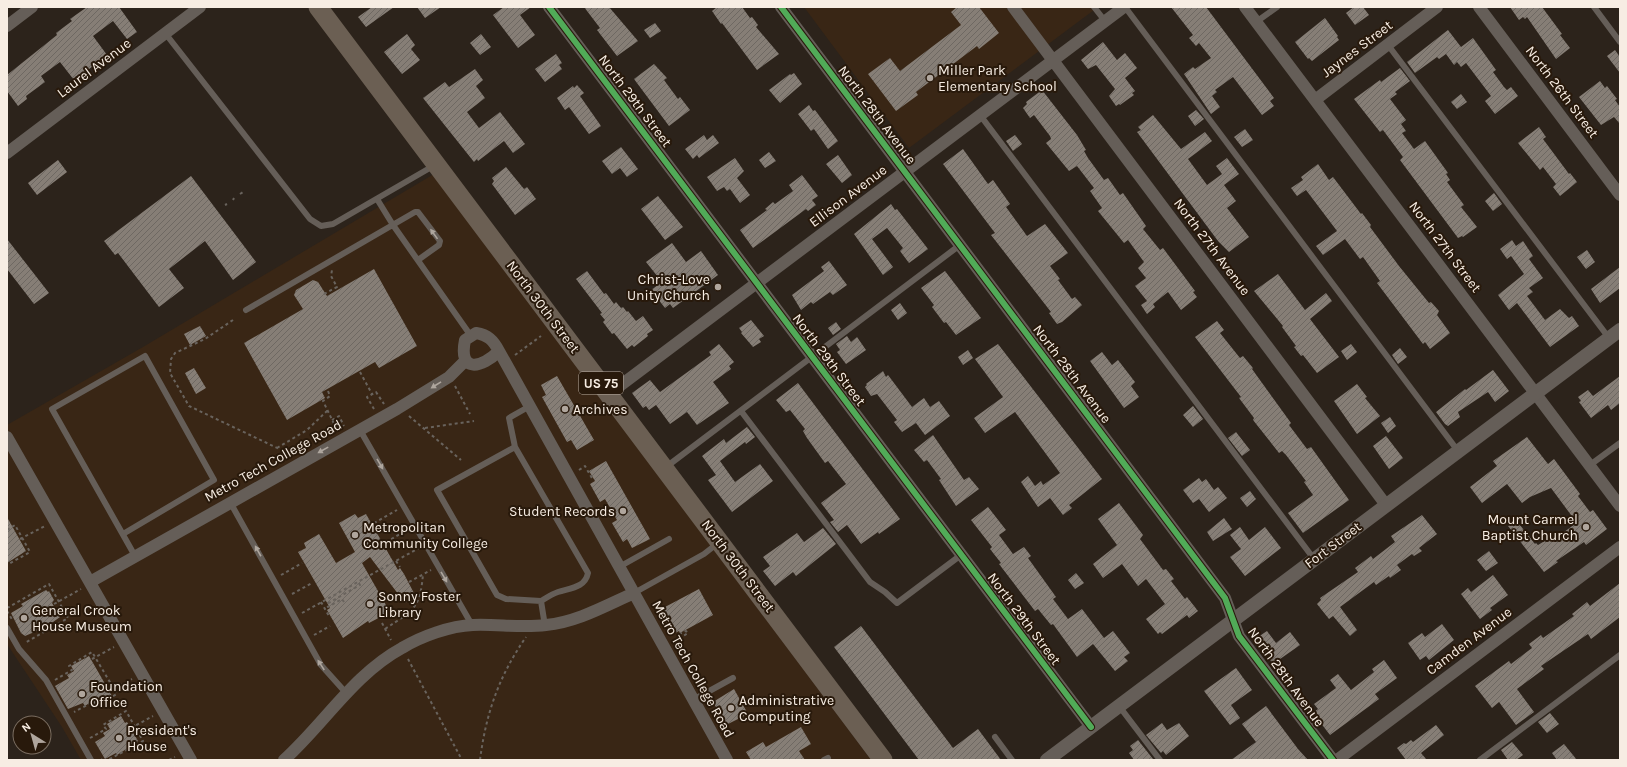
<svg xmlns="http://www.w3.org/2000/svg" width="1627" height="767" viewBox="0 0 1627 767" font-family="Karla,sans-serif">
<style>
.built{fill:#392615}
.building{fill:url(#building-hatch)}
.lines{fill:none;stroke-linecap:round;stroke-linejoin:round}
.path{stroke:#69635d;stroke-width:2;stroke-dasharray:3 3;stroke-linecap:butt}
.service{stroke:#655e58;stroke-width:6}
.minor{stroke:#655e58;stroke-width:12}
.tertiary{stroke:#655e58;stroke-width:14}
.trunk{stroke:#6b5f53;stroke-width:19}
.cycleway-casing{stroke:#28190b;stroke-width:8}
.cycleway{stroke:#51ab58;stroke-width:6}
.oneway{fill:#aea69e}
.poi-dot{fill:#b0a69d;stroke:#28190b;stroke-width:1.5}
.labels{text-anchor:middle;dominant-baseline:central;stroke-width:4;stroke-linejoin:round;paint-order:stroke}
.shield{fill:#28190b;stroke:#b9ada2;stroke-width:1}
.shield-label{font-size:13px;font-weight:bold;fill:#f7ede3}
.street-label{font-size:14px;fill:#f7ede3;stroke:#28190b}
.poi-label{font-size:14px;fill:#f7ede3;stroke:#28190b;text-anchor:start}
</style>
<defs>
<pattern id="building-hatch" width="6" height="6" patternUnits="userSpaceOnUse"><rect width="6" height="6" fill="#867e76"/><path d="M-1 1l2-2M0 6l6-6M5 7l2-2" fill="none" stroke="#6e6862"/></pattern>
</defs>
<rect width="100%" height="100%" fill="#2c231b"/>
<path class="built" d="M804 7H1098L909 148Z
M434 174 871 760H81L62 727 7 644V425L143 347Z"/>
<path class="building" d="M87 7H119L137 32 127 39 113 21 93 36 107 55 100 61 74 80 60 62 41 76 45 82 26 96 27 99 18 106 7 91V75L57 35 56 33 72 21 70 19Z
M372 7H394L366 27 358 17Z
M417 7H441L425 18Z
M504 7H531L520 15 535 35 518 48 493 15Z
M584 7H609L638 41 617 56 597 30 600 28Z
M717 7H742L750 18 752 17 758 25 756 27 779 54 757 70 722 23 721 24 712 11Z
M957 7H979L999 33 979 49 977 46 916 92 918 95 896 111 868 74 890 58 900 71 961 25 951 12Z
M1171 7H1206L1274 98 1270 101 1274 106 1262 115 1233 77 1215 90 1217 92 1212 96 1220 107 1211 114 1184 74 1193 67 1195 69 1211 58 1199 43 1196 46 1189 38 1193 35Z
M1354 7H1363L1369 15 1355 25 1346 13Z
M1510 7H1542L1562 34 1560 35 1570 48 1556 59 1527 17 1525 19 1523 17 1519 20Z
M1325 18 1338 36 1337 37 1339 40 1312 61 1309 58 1308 59 1295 42Z
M655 23 661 31 650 38 644 30Z
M1448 30 1461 47 1473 38 1496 70 1493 72 1504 87 1507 90 1511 87 1518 96 1495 114 1485 101 1491 96 1466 63 1461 67 1457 62 1454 65 1446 54 1439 59 1437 57 1415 73 1407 62Z
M407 34 415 45 411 49 420 60 402 74 384 52Z
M481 34 491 47 480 55 470 43Z
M1103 42 1117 60 1125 53 1137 68 1125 78 1135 91 1132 93 1134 95 1120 105 1119 104 1116 106 1109 96 1115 89 1096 65 1088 69 1081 60Z
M1615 50 1620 57V73L1607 56Z
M556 54 562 63 559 65 562 69 545 82 535 69Z
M654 64 667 78 664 80 678 99 680 97 690 110 669 126 634 79Z
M1400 68 1410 81 1395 92 1397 94 1390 99 1406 120 1401 124 1406 131 1402 133 1414 149 1425 141 1448 173 1446 174 1450 180 1447 182 1464 205 1461 207 1477 227 1463 237 1462 236 1458 238 1400 160 1403 157 1383 130 1380 132 1354 99 1380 80 1381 82Z
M475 69 483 80 476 86 485 98 467 112 479 128 500 112 525 144 513 153 504 141 478 161 477 159 474 162 423 98 445 82 449 87Z
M794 73 802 84 780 103 769 90 790 74 791 75Z
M1600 81 1605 88 1607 86 1617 99 1615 100 1620 107V124L1614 117 1601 125 1579 97Z
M577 85 584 93 580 96 601 126 589 134 569 107 565 110 557 98 573 86 574 88Z
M1042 90 1077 135 1086 150 1084 151 1088 158 1104 180 1108 178 1120 195 1123 193 1146 226 1143 229 1160 250 1163 248 1195 291 1193 292 1197 297 1181 310 1168 292 1153 304 1155 307 1147 314 1141 305 1147 301 1135 286 1146 278 1138 268 1144 262 1128 240 1124 243 1098 211 1102 208 1090 191 1094 188 1077 166 1069 171 1046 143 1051 139 1050 136 1034 115 1030 118 1023 108 1027 104 1026 102Z
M1461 94 1467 102 1457 109 1451 102Z
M809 105 813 111 815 110 838 141 828 149 814 129 811 131 798 114Z
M1196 110 1204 119 1195 126 1188 116Z
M1153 115 1181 149 1205 132 1212 141 1188 159 1207 185 1222 174 1216 166 1227 158 1239 174 1224 185 1236 201 1227 208 1249 237 1229 252 1218 241 1137 132 1141 130 1138 127Z
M1539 127 1546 137 1543 139 1569 174 1570 173 1577 182 1560 196 1553 187 1556 184 1543 167 1540 170 1518 143Z
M1245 129 1253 140 1242 147 1234 137Z
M704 135 707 140 713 135 719 143 699 158 697 155 693 159 685 149Z
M1015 135 1022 144 1013 151 1006 141Z
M621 147 638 169 627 177 620 168 612 174 602 161Z
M963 149 988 184 993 180 1010 204 1006 207 1027 236 1045 224 1068 253 1050 266 1060 279 1058 280 1072 299 1075 297 1082 305 1062 322 1057 324 1049 313 1051 312 991 235 995 233 943 164Z
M769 152 776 161 765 168 759 160Z
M838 155 852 175 842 183 826 164Z
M735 158 744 171 737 178 750 195 740 203 730 189 727 191 724 187 717 191 707 177Z
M58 160 67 172 37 195 28 183Z
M1318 164 1329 180 1333 177 1361 214 1362 213 1371 225 1370 227 1399 266 1429 303 1431 302 1439 311 1437 315 1450 333 1430 349 1425 342 1423 344 1377 283 1380 281 1363 257 1360 259 1345 239 1323 255 1316 246 1337 231 1306 190 1297 196 1291 188 1303 180 1301 177Z
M506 167 524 189 527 187 536 199 515 215 492 184 494 181 492 178Z
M802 175 818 196 812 200 816 205 808 211 806 209 753 248 740 230 767 210 765 209 773 202 775 204 793 191 789 185Z
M191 176 256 262 233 280 205 241 169 269 184 288 159 307 118 253 115 255 104 241Z
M1494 193 1502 204 1493 211 1485 201Z
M658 196 683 227 665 240 641 209Z
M891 204 895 210 897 209 928 249 909 263 900 251 903 248 887 228 872 239 893 267 883 275 854 234Z
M7 239 49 293 34 304 7 269Z
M1512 240 1516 246 1523 241 1533 256 1529 259 1543 278 1529 288 1533 292 1527 296 1545 320 1560 309 1569 318 1572 316 1579 326 1550 347 1517 303 1509 310 1498 295 1524 274 1511 256 1507 259 1500 249Z
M672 243 686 262 701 251 718 275 673 308 670 304 665 308 651 290 662 282 646 262Z
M1587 250 1595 262 1586 269 1577 257Z
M829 261 847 285 833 295 830 292 813 304 811 302 801 310 792 295 824 271 821 267Z
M1620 267V288L1600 303 1591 289Z
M374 269 417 346 379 368 375 362 322 392 325 398 287 420 244 343 303 309 294 295 296 290 313 280 318 282 327 296Z
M587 271 604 294 606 293 614 304 616 302 621 308 623 307 627 312 628 311 636 321 643 316 653 330 647 334 648 336 634 347 632 345 627 349 614 333 612 334 603 322 605 320 600 314 602 313 576 279Z
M945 271 981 318 956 335 946 322 944 323 932 307 934 305 921 288Z
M1278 274 1305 310 1326 293 1332 301 1310 319 1339 357 1317 373 1303 355 1301 356 1294 347 1296 346 1282 327 1283 326 1254 291Z
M900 303 907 313 898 320 891 310Z
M751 320 764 336 759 339 761 342 753 347 741 333 742 332 739 328Z
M1217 321 1224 330 1220 333 1240 358 1243 356 1253 368 1252 369 1291 423 1289 425 1307 449 1311 447 1349 500 1303 533 1288 513 1313 495 1304 482 1306 481 1286 455 1282 451 1279 453 1253 420 1254 418 1239 398 1241 397 1195 337Z
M836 322 841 329 833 335 828 328Z
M200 326 206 336 190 345 184 334Z
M847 336 851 342 857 337 866 350 846 364 837 352 840 350 836 344Z
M719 344 734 362 729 366 731 369 713 382 729 403 697 425 687 412 670 424 656 405 649 410 646 406 643 408 632 393 650 380 660 392 711 355 709 352Z
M998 344 1102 479 1069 505 1072 508 1063 515 1050 498 1038 507 1021 482 1028 476 1035 486 1041 481 1043 485 1060 473 1015 412 985 433 974 418 1003 397 975 359Z
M1351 344 1357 352 1347 360 1341 351Z
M1400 348 1407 357 1398 364 1392 355Z
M968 350 973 358 963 365 958 357Z
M1102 352 1112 365 1118 360 1135 382 1131 386 1139 397 1124 408 1090 361Z
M194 368 206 388 196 394 185 373Z
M1493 370 1509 391 1495 402 1488 392 1458 412 1460 417 1448 426 1445 424 1436 412 1465 389 1466 390Z
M883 371 886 377 888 375 912 407 924 398 930 407 939 401 950 416 925 435 916 423 902 432 894 422 897 420 877 394 871 396 865 387 867 385 866 384Z
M557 376 594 440 577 450 571 440 567 442 542 397 546 395 541 385Z
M1620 376V403L1611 410 1608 405 1591 418 1579 402 1581 401 1578 397 1588 390 1593 396Z
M798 383 900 519 879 534 878 532 861 544 847 525 838 532 830 522 834 520 821 503 846 484 828 461 825 463 807 438 803 431 805 429 790 410 786 412 776 400Z
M1357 384 1367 397 1365 398 1380 416 1357 434 1334 401Z
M1193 406 1203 419 1193 427 1183 415Z
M1390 417 1396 426 1388 433 1381 423Z
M747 427 755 437 746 444 745 442 720 461 735 482 760 464 773 481 732 512 708 480 716 475 702 456 724 439 726 443Z
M1236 432 1250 450 1242 456 1228 438Z
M933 435 964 480 969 477 979 489 956 506 939 480 941 479 927 460 924 462 914 450Z
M1386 436 1403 458 1389 469 1373 446Z
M1527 437 1548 464 1554 459 1580 494 1578 496 1590 512 1593 510 1607 529 1586 545 1584 542 1556 561 1558 562 1544 572 1508 526 1516 520 1535 544 1536 543 1538 545 1558 533 1560 535 1575 524 1572 521 1574 519 1551 488 1530 497 1522 503 1507 484 1482 503 1470 487 1497 466 1493 461Z
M606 461 650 539 632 548 627 539 623 542 612 523 617 520 605 499 600 502 590 484 595 481 589 471Z
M1199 478 1202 482 1206 479 1214 490 1218 487 1227 498 1209 512 1199 499 1193 503 1183 490Z
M1250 491 1256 499 1247 507 1240 498Z
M1119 503 1143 535 1140 539 1163 570 1166 569 1174 579 1171 581 1185 599 1187 597 1198 611 1189 618 1187 615 1162 634 1160 632 1158 634 1146 619 1165 604 1146 579 1138 586 1122 564 1103 578 1093 564 1117 545 1098 519Z
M988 507 1006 530 999 535 1013 554 1024 547 1031 556 1028 558 1056 597 1053 599 1068 619 1082 609 1104 638 1113 631 1130 653 1124 657 1128 661 1115 671 1093 644 1077 657 1053 624 1051 625 1038 609 1035 611 999 564 1001 563 990 549 992 547 971 520Z
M355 514 358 518 366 514 398 570 400 568 404 574 416 597 405 603 370 557 362 563 390 612 369 623 368 621 343 638 327 610 330 608 298 552 306 548 304 543 319 534 336 563 355 552 339 523Z
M1422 515 1437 534 1419 548 1422 551 1414 556 1412 554 1397 565 1401 570 1390 578 1389 576 1376 585 1374 582 1340 607 1357 630 1350 636 1333 616 1329 619 1317 604 1321 600 1320 598 1358 572 1355 568 1371 556 1373 559 1395 542 1391 536Z
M7 517 26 551 7 563Z
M1224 518 1232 529 1213 541 1207 532Z
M1240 527 1249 540 1265 527 1281 548 1245 576 1230 557 1241 549 1230 535Z
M823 528 836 544 796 576 793 572 775 586 763 571 770 566 763 557 797 533 804 542Z
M1489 551 1498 563 1486 571 1477 560Z
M1076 573 1084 583 1075 589 1068 580Z
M1493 575 1508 595 1490 608 1492 610 1480 619 1461 594 1468 588 1471 592Z
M1620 583V617L1591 639 1588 634 1560 653 1541 666 1544 669 1517 689 1534 712 1516 725 1499 702 1492 708 1475 686 1509 661 1511 664 1532 648 1529 644 1541 635 1543 638 1574 616 1572 614 1587 602 1590 606Z
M699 589 713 615 680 633 679 631 673 634 660 612 666 609 665 607Z
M46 590 48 592 49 591 54 600 52 603 60 617 46 627 25 636 21 633 11 613 23 606 21 604Z
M1442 624 1454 640 1429 660 1426 656 1420 660 1408 643 1422 633 1425 637Z
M861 626 953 748 978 729 1001 760H919L834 647Z
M1267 631 1276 643 1290 632 1300 645 1273 664 1255 639Z
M89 656 112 696 94 706 91 702 85 706 83 703 68 709 55 686 69 678 67 675 74 671 71 666Z
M1384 660 1397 678 1375 694 1379 699 1330 735 1313 713 1318 709 1314 704 1336 688 1330 680 1338 674 1351 690 1374 672 1372 669Z
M1236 668 1252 690 1231 705 1240 718 1230 725 1204 691Z
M734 689 748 714 726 725 713 702Z
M1266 706 1298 749 1308 760H1231L1256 742 1242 724Z
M1550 713 1559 724 1547 733 1538 722Z
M121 716 125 723 127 722 138 741 131 746 117 755 116 753 105 759 95 742 105 736 103 733 110 729 107 724Z
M1162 723 1167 730 1179 723 1189 736 1166 755 1163 751 1161 753 1146 735Z
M1436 725 1444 735 1421 753 1427 760H1406L1397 748 1404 743 1406 744 1411 740 1413 742Z
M801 727 811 744 799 751 805 760H751L746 752 763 742 766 747Z
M1138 740 1153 759 1152 760H1134L1129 753 1133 750 1130 746Z
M1512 742 1523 755 1516 760H1508L1501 750Z
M1564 744 1577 760H1557L1552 753Z"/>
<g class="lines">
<path class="path" d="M240 194 243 192
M233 200 234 198
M225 205 227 204
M324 294 337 287 331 276 332 270
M233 320 205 339 175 353 171 359 170 373 189 406 292 455
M515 355 541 336
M360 372 372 394
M455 386 470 414
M328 391 330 396 323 401 337 430
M374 409 367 397 376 392 384 404
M409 416 461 460
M332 420 339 416 344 426
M425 428 474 421
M277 448 307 430 328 410
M579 470 585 466 593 480
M374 523 397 510
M7 530 15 525 30 552 7 565
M20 539 45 526
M386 542 407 530
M396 561 400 567
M281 575 302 563
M409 582 431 570
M292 594 312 583
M321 602 329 616
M344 602 342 599 328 607 327 604 360 585 358 582
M54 604 81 589
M7 608 49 584 68 618 25 643
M7 611 13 621
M302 613 419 548
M382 623 391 640
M385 629C413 610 420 610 423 574
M314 635 330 626
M674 642 688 633 686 631 679 634 678 633
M92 659 114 647
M408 659 462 760
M55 680 72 670 69 666 92 652 117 694 93 707 91 703 74 712
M110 691 132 679
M131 728 153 716
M90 738 106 729 103 725 126 711 143 741 108 760
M101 759 102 760
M169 760 175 757
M480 760C486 713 499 676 526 637"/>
<path class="service" d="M1094 7 1105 21
M1125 7 1458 451
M1594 7 1620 42
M1256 22 1277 7
M165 33 310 219 321 226 333 224 435 165
M1388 45 1609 338
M980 115 1314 559
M377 199 393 225 471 336
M246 310 415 212H418L440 241 439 245 418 260
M530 406 509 418 515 447 588 573C585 588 570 588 558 592 552 594 546 598 541 601L545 626
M741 411 870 582 885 592 897 603 961 555
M360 430 472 625
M515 447 437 490 497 595 506 599 541 601
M1590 465 1620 443
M666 467 960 245
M230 502 321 665 347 694
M123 534 214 480 145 356 52 409 135 556
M619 567 669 539
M634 593 704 554 718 543
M7 628 19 649 46 680 91 760
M693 700 733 678
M1119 706 1160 760
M995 737 1012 760
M824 760 828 758
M1480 760 1620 655"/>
<path class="minor" d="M549 7 1091 727
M781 7 1225 598 1239 636 1333 760
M1013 7 1386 505
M1245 7 1620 506
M1479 7 1620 195
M7 26 32 7
M1315 100 1437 7
M7 153 200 7
M499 351C482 368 458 374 465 340L476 333C488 335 493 340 499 351L727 760
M609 394 1124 7
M7 437 191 760
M90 582 397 409 449 377 466 360
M284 760C324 724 354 674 402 648 422 636 450 626 473 625 497 624 522 628 546 625 577 622 605 606 634 593
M1337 760 1620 547"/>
<path class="tertiary" d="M1047 760 1620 330"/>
<path class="trunk" d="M318 7 883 760"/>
<g class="cycleway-casing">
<path id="cycleway" d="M549 7 1091 727
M781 7 1225 598 1239 636 1333 760"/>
</g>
<use href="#cycleway" class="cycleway"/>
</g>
<defs><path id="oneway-solid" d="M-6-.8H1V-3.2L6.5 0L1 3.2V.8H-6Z"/></defs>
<g class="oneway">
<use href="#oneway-solid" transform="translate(434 234) rotate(-126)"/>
<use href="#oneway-solid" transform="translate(436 385) rotate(148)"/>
<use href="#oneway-solid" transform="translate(323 450) rotate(151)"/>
<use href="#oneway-solid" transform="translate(380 464) rotate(60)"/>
<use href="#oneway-solid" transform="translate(258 551) rotate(-119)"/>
<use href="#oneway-solid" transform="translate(444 577) rotate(60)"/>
<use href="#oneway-solid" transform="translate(321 665) rotate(-123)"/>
</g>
<g class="poi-dot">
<circle cx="930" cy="78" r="4"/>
<circle cx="718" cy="287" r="4"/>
<circle cx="565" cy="409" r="4"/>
<circle cx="623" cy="511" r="4"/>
<circle cx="1586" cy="527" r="4"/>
<circle cx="355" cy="535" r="4"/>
<circle cx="370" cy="604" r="4"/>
<circle cx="24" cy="618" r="4"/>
<circle cx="82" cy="694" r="4"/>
<circle cx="731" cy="708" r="4"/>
<circle cx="119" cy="738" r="4"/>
</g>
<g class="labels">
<rect class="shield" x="579" y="372" width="44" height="22" rx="3"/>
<g class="shield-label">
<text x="601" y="383">US 75</text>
</g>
<g class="street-label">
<text transform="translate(1357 49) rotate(-37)">Jaynes Street</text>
<text transform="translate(94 68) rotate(-37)">Laurel Avenue</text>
<text transform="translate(1562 92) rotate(53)">North 26th Street</text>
<text transform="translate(635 101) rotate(53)">North 29th Street</text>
<text transform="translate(877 115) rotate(53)">North 28th Avenue</text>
<text transform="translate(848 196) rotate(-37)">Ellison Avenue</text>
<text transform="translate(1212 247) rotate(53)">North 27th Avenue</text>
<text transform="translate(1445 247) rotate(53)">North 27th Street</text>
<text transform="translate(543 307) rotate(53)">North 30th Street</text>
<text transform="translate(829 360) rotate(53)">North 29th Street</text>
<text transform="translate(1072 374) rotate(53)">North 28th Avenue</text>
<text transform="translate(273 461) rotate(-29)">Metro Tech College Road</text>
<text transform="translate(1333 545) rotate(-37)">Fort Street</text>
<text transform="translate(738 566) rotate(53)">North 30th Street</text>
<text transform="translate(1024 619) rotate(53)">North 29th Street</text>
<text transform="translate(1469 641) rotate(-37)">Camden Avenue</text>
<text transform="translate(693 669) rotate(61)">Metro Tech College Road</text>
<text transform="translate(1286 677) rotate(54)">North 28th Avenue</text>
</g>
<g class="poi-label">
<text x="938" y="70">Miller Park<tspan x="938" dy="16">Elementary School</tspan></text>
<text x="710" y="279" text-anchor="end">Christ-Love<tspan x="710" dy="16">Unity Church</tspan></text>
<text x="573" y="409">Archives</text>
<text x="615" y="511" text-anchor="end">Student Records</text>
<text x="1578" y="519" text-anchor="end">Mount Carmel<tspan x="1578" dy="16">Baptist Church</tspan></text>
<text x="363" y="527">Metropolitan<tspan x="363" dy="16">Community College</tspan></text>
<text x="378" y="596">Sonny Foster<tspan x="378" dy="16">Library</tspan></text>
<text x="32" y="610">General Crook<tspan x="32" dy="16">House Museum</tspan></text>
<text x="90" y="686">Foundation<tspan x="90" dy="16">Office</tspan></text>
<text x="739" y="700">Administrative<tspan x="739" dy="16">Computing</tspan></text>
<text x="127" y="730">President's<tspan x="127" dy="16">House</tspan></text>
</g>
</g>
<rect width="1627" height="767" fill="none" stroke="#f7ede3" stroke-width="16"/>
<g transform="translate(32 735) rotate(323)"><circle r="19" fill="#28190b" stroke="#7b6e61"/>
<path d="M0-3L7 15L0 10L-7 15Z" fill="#b0a69d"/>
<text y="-6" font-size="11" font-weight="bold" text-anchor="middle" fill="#f7ede3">N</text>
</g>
</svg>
